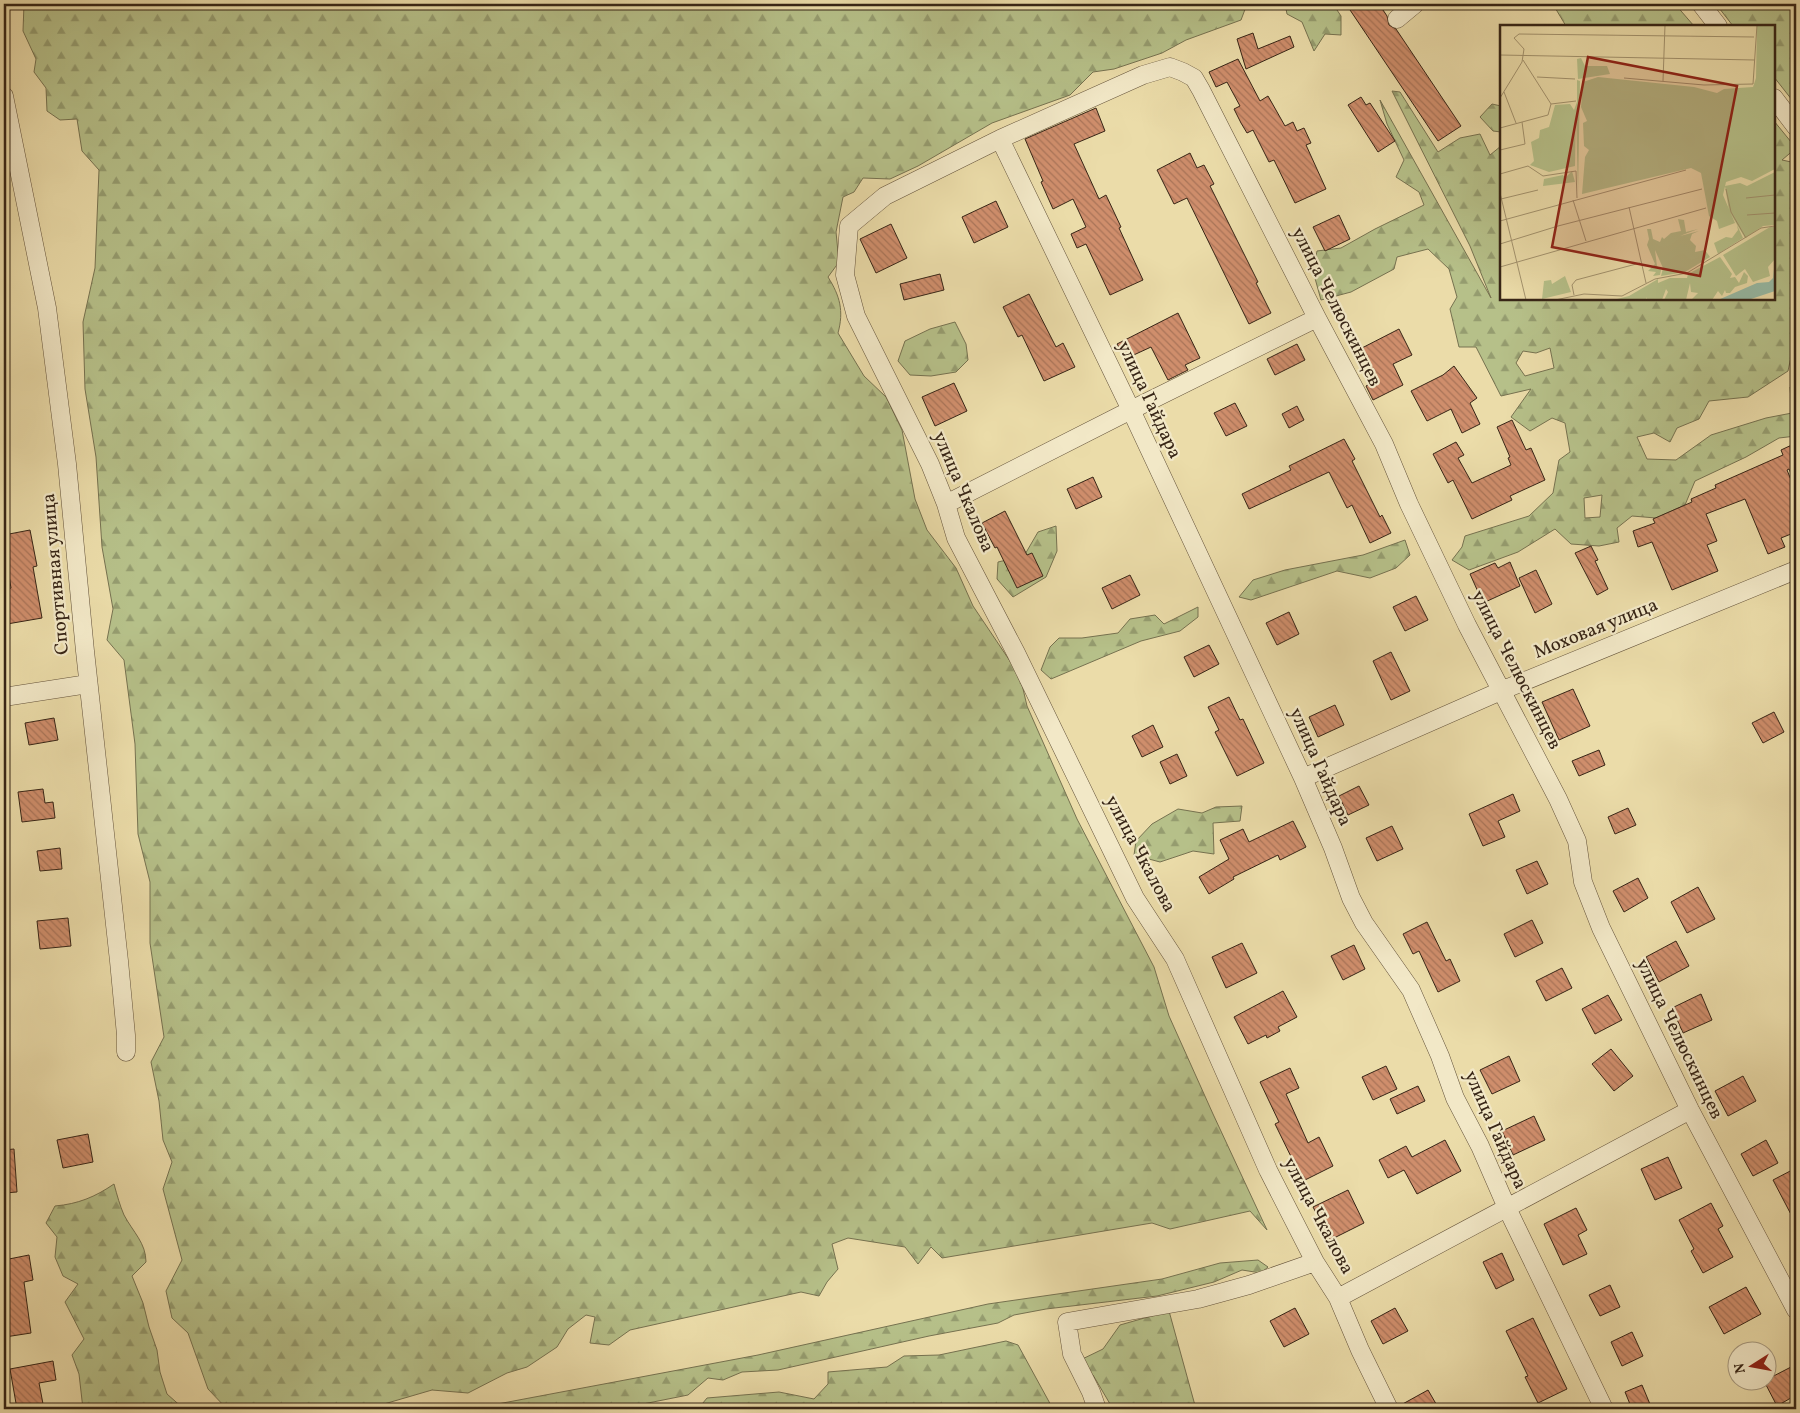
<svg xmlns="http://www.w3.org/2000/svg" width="1800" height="1413" viewBox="0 0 1800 1413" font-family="Vollkorn,serif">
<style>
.forest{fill:url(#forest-firs);stroke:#767250;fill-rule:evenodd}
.building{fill:url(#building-back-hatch);stroke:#372516}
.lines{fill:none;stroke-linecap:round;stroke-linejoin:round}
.minor-casing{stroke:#64533b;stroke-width:19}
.minor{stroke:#f2e8c7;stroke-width:18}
.labels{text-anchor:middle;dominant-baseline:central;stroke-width:4.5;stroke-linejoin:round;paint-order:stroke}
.street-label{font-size:19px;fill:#372516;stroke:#f2e8c7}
.inset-road{fill:none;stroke:#a3936e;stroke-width:1}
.view{fill:#8f2418;fill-opacity:0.15;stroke:#8f2418;stroke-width:2.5}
.inset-edge{fill:none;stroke:#372516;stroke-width:2.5}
</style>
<defs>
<pattern id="forest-firs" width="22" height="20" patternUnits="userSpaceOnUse" patternTransform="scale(1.25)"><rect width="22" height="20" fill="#b6c089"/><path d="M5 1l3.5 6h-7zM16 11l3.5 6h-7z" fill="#959c6f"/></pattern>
<pattern id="building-back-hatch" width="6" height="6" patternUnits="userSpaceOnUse" patternTransform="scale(1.25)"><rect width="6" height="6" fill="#cf8e6c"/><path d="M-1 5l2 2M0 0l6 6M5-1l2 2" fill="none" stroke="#a97458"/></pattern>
</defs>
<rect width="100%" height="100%" fill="#ebdca9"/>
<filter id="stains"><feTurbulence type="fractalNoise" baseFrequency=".004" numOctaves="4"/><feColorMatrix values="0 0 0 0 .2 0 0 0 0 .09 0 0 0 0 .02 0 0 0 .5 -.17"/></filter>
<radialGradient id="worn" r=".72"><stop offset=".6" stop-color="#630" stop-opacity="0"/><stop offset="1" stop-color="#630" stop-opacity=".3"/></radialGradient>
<path class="forest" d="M24 4H1247L1241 20 1186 40 1162 53 1114 69 1093 72 1070 95 992 123 918 166 890 179 863 178 854 192 843 197 836 232 839 262 828 277C840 296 844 311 838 333L864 376 886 397 902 430 915 499 927 530 956 568 973 606 1020 676 1027 706 1077 819 1154 967 1169 1016 1213 1114 1267 1230 1250 1211 1170 1229 1152 1223 942 1258 931 1247 918 1264 905 1247 848 1238 832 1244 838 1269 827 1282 819 1296 801 1292 630 1330 609 1345 590 1343 595 1317 586 1315 568 1329 557 1347 527 1367 507 1373 468 1393 432 1390 384 1404 353 1409H227L208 1389 188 1333 172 1318 166 1291 182 1260 163 1189 172 1162 163 1140 159 1101 151 1062 164 1037 150 943V882L138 834 135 744 124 660 107 640 113 609 102 547 96 457 85 389 83 322 95 268 99 170 82 151 77 119 60 120 47 111 46 88 34 72 36 59 23 31Z
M1285 4H1333L1341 16V35L1325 34 1314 51 1302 22 1287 14Z
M1555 4H1675L1694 26H1566L1554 6Z
M1716 4H1796V105L1774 77V26H1733Z
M1392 91 1400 92 1438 152 1460 138 1480 134 1490 155 1501 146V299H1774V121L1796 148 1782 160 1796 163V353L1792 352 1788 371 1748 397 1709 401 1699 419 1677 428 1670 442 1654 433 1637 437 1647 459 1676 460 1711 435 1766 418 1792 413 1790 387 1796 383V436L1779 438 1746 457 1695 481 1685 505 1656 518 1632 516 1617 528 1619 542 1599 546 1571 544 1555 529 1518 552 1469 570 1452 560 1462 547 1465 536 1529 516 1553 493 1559 460 1570 452 1565 423 1552 418 1530 431 1511 417 1531 389 1501 396 1476 347H1459L1450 309 1457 297 1449 269 1428 249 1397 257 1394 269 1351 292 1321 300 1313 271 1317 251 1341 248 1375 229 1424 205 1419 192 1396 177 1404 160 1387 124 1380 100 1491 298 1470 246ZM1550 348 1554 368 1525 376 1516 363 1523 351 1536 353ZM1602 495 1600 517 1585 518 1584 498Z
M1492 104 1501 106V132L1493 131 1480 117Z
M955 322 966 344 968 360 956 372 931 376 910 375 898 361 905 341 930 329Z
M1056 526 1057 551 1046 577 1013 597 997 579 998 562 1024 556 1038 532Z
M1405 540 1410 555 1396 568 1370 578 1337 571 1251 600 1239 597 1253 580 1285 570 1363 555Z
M1198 607V617L1180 631 1141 641 1051 679 1041 670 1050 647 1059 638H1082L1118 633 1130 619 1155 615 1164 624Z
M1242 806 1240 821 1213 823 1214 854 1193 851 1160 862 1134 855 1136 841 1152 824 1178 809 1202 813 1216 807Z
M114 1184C117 1195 120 1206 124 1215 133 1232 146 1243 146 1262L132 1276 143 1303 149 1327 157 1350 160 1372 167 1394 184 1409H83L79 1374 72 1355 84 1339 65 1302 78 1284 63 1276 55 1257 57 1237 46 1223 55 1206C78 1204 95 1197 114 1184Z
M1258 1260 1268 1267 1261 1273 1242 1270 1214 1282 1157 1296 1046 1309 1014 1315 998 1323 929 1336 778 1370 742 1372 723 1380 708 1378 688 1395 628 1407 600 1409H471L758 1355 988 1304 1162 1279 1220 1263Z
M1169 1311 1196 1409H1113L1093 1375 1070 1365 1103 1349 1120 1325Z
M1006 1341 1018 1345 1053 1409H698L707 1398 779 1392 814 1399 828 1384V1372L887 1367 904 1356 939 1355Z"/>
<path class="building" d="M1346 4H1379L1387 16 1389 25 1396 29 1461 126 1438 141Z
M1253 33 1258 49 1290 36 1294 47 1246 69 1237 39Z
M1238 59 1260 101 1268 96 1285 126 1293 122 1297 131 1304 128 1311 143 1306 145 1326 189 1295 203 1274 160 1269 162 1253 130 1247 133 1241 123 1234 109 1240 106 1227 82 1216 87 1209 72Z
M1361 97 1366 105 1370 103 1395 141 1378 152 1348 105Z
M1096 108 1105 131 1074 144 1099 199 1106 195 1121 227 1119 228 1143 280 1110 295 1086 244 1077 248 1071 234 1086 227 1073 199 1053 209 1041 182 1043 181 1025 139Z
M1190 153 1197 168 1204 165 1214 184 1210 186 1258 282 1256 283 1271 313 1249 324 1187 198 1174 204 1157 170Z
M996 201 1008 227 974 243 962 217Z
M1339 215 1350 239 1325 251 1313 227Z
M891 224 907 258 876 273 860 239Z
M940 274 944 290 904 300 900 284Z
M1029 294 1056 347 1063 343 1075 367 1044 381 1022 335 1018 337 1003 307Z
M1178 313 1200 358 1185 365 1188 370 1168 380 1151 347 1125 359 1117 344Z
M1399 329 1412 355 1393 364 1403 385 1373 400 1366 386 1373 382 1358 350Z
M1297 344 1305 360 1275 375 1267 359Z
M1454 366 1477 398 1470 403 1480 424 1462 433 1451 409 1427 421 1411 391 1443 375Z
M954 383 967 411 935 426 922 397Z
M1235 403 1247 426 1226 436 1214 413Z
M1297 406 1304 420 1289 428 1282 414Z
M1512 420 1526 450 1531 448 1545 480 1510 496 1512 500 1472 519 1453 480 1448 483 1433 454 1456 442 1464 455 1458 458 1472 483 1511 465 1508 458 1510 457 1497 427Z
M1344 439 1355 459 1352 461 1380 517 1382 515 1391 533 1370 543 1352 505 1347 508 1329 472 1249 509 1242 494 1291 470 1289 466Z
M1796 443V485L1789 469 1787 470 1796 492V532L1781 538 1785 547 1768 554 1745 499 1706 514 1717 541 1707 545 1718 571 1672 590 1652 542 1638 547 1633 531 1655 523 1653 519 1692 502 1691 499 1716 488 1715 485 1783 455 1781 450Z
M1093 477 1102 497 1076 509 1067 489Z
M1005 511 1027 555 1032 553 1043 576 1017 588 997 547 995 548 982 523Z
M30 530 37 566 33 567 42 618 7 624 4 605V590L11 588 4 546V535Z
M1591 546 1598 560 1595 561 1608 589 1597 595 1575 553Z
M1510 562 1520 586 1483 603 1470 574 1495 563 1498 568Z
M1536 570 1552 604 1535 613 1519 578Z
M1130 575 1140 595 1112 609 1102 588Z
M1416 596 1428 620 1405 631 1393 607Z
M1289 612 1299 634 1277 645 1266 623Z
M1209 645 1219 664 1194 677 1184 657Z
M1391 652 1410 691 1391 700 1373 661Z
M1573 689 1590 726 1559 740 1542 702Z
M1229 697 1240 720 1243 719 1264 763 1237 776 1215 732 1219 730 1208 707Z
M1335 705 1344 725 1318 737 1309 717Z
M1774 712 1784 732 1763 743 1752 723Z
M54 718 58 740 29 745 25 723Z
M1153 725 1163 747 1142 757 1132 736Z
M1599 750 1605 765 1579 776 1572 761Z
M1177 754 1187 776 1170 784 1160 762Z
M1359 786 1369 805 1348 815 1339 796Z
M43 789 45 803 53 802 55 818 22 822 18 792Z
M1513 794 1520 811 1498 821 1505 837 1483 846 1469 814Z
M1628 808 1636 825 1615 834 1608 817Z
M1293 821 1306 847 1280 860 1278 855 1233 877 1234 879 1209 894 1199 877 1229 859 1220 840 1243 829 1249 842Z
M1392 826 1403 849 1377 861 1366 838Z
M60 848 62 869 40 871 37 851Z
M1537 861 1548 884 1527 894 1516 870Z
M1638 878 1648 898 1624 912 1613 891Z
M1698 887 1715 919 1687 933 1671 902Z
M68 918 71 946 40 949 37 921Z
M1532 920 1543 943 1515 957 1504 934Z
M1427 922 1446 961 1450 959 1460 981 1438 992 1419 951 1413 954 1403 934Z
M1676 941 1689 966 1659 982 1646 957Z
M1242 943 1257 973 1226 988 1212 957Z
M1354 945 1365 969 1343 980 1331 956Z
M1562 968 1572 988 1546 1001 1536 981Z
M1283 991 1297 1017 1278 1027 1280 1031 1267 1038 1266 1035 1248 1044 1234 1017Z
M1701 994 1712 1020 1683 1033 1672 1008Z
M1608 995 1622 1020 1595 1034 1582 1009Z
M1611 1049 1633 1076 1614 1091 1592 1064Z
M1509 1056 1520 1081 1492 1094 1480 1070Z
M1386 1066 1397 1089 1373 1100 1362 1077Z
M1290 1068 1299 1088 1286 1094 1308 1143 1319 1137 1333 1166 1303 1181 1275 1124 1279 1122 1260 1082Z
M1743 1076 1756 1101 1728 1116 1715 1091Z
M1418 1086 1425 1101 1397 1114 1390 1099Z
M1534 1116 1545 1140 1513 1155 1502 1131Z
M88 1134 93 1162 63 1168 57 1140Z
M1445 1140 1461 1171 1417 1194 1404 1170 1388 1178 1379 1160 1406 1146 1412 1157Z
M1766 1140 1778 1163 1753 1176 1741 1154Z
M14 1149 17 1192 4 1193V1150Z
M1668 1157 1682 1188 1655 1200 1641 1169Z
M1796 1168V1224L1773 1180Z
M1348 1190 1364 1223 1330 1240 1313 1207Z
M1711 1203 1723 1226 1718 1229 1733 1257 1703 1273 1691 1251 1694 1249 1679 1220Z
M1576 1208 1587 1230 1578 1235 1587 1254 1563 1265 1544 1224Z
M1502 1253 1514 1280 1496 1289 1483 1262Z
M29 1255 33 1280 24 1282 31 1333 5 1337 4 1260Z
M1610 1285 1620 1307 1600 1316 1589 1295Z
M1746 1287 1761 1314 1724 1334 1709 1307Z
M1295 1308 1309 1334 1284 1347 1270 1321Z
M1395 1308 1408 1331 1383 1344 1371 1321Z
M1533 1318 1567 1389 1538 1403 1525 1377 1528 1376 1506 1331Z
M1632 1332 1643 1356 1622 1366 1611 1342Z
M53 1361 56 1380 39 1383 44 1409H17L10 1369Z
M1791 1367 1796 1376V1395L1777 1406 1764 1381Z
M1642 1385 1652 1409H1632L1625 1392Z
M1428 1390 1439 1409H1400L1399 1406Z"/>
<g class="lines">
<g class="minor-casing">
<path id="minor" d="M1701 4 1718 26
M1397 19 1415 4
M4 96 47 308 67 464 85 651 119 961 126 1035V1052
M1774 98 1796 127
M1000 139 1131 410 1303 778 1333 848 1351 898 1364 923 1411 990 1440 1056 1455 1098 1480 1146 1507 1208 1604 1409
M946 504 1131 410 1317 318
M4 697 88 684
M1303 778 1503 690 1796 570
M1338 1298 1690 1110
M1097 1409 1091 1392 1072 1354 1067 1322 1198 1299 1249 1285 1315 1262
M1389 1409 1360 1350 1338 1298 1315 1262 1268 1170 1175 959 1135 898 1016 653 956 538 946 504 930 464 856 316 845 275 849 226 885 196 1000 139 1143 75 1170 67 1183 72 1194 78 1201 90 1317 318 1384 444 1409 504 1467 625 1558 799 1577 841 1583 882 1601 928 1690 1110 1796 1310"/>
</g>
<use href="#minor" class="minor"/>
</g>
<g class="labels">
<g class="street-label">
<text transform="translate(1336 307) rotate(63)">улица Челюскинцев</text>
<text transform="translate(1149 400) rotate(65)">улица Гайдара</text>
<text transform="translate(963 492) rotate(67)">улица Чкалова</text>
<text transform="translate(56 574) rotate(-95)">Спортивная улица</text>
<text transform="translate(1596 629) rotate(-22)">Моховая улица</text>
<text transform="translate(1516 670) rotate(63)">улица Челюскинцев</text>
<text transform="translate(1320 767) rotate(66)">улица Гайдара</text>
<text transform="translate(1140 854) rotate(62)">улица Чкалова</text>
<text transform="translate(1679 1039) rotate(64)">улица Челюскинцев</text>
<text transform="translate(1495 1130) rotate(66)">улица Гайдара</text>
<text transform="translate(1318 1216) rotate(62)">улица Чкалова</text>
</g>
</g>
<g transform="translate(1500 25)">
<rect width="275" height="275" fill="#ebdca9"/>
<path d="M257 0H275V144L252 156 241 152 226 157 223 170 235 198 219 204 217 196 209 191 201 148 191 143 82 169 85 132 89 125 84 121 83 98 87 96 81 82 83 57 98 52 194 62 217 68 224 64 253 62 256 53ZM81 33 85 41H107L110 49 78 54 77 34ZM77 55 80 56 78 169 76 85 75 141 49 147 30 140 34 136 31 117 39 113 40 105 49 102 55 80 70 79 74 85 77 77ZM72 146 75 157 43 161 44 154 63 150 65 153ZM178 194 184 195 186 207 198 204 180 211 199 206 192 209 190 215 196 221 195 227 205 225 210 232 185 247 161 251 163 243 155 225 157 241 161 245 160 250 153 251 156 247 148 246 155 239 147 220 149 214 147 204H151L153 214 160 217 162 212 164 214 171 208 181 206ZM237 200 243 213 218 229 214 218 226 212 232 213 238 205ZM270 202H275V234L268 242 270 251 253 257 245 244 236 251 223 230ZM220 232 232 249 230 253 235 252 239 258 244 247 248 251 247 258 235 262 230 268H226L225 265 222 271 218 266 212 275H191L198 268 191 267 190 258 186 275H164L168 267 166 264 162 275H147V272L146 275H113L129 271 158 254V258L170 253H187L188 249ZM65 251 71 267 42 274 44 256 51 255 52 259Z" fill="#b6c089"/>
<path d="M275 147V200L263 201 245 213 229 186 225 161 240 158 247 161Z" fill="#b6c089"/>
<path d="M273 244 275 266 248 275H218L257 258 269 257 273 253Z" fill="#98bca7"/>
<path class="inset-road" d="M0 30 255 35M23 35 51 79M37 52 75 54M124 53 204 60 253 59 257 0M163 56 165 0M4 67 16 98M0 73 22 37 24 24 14 13 19 9 254 12M51 79 76 76M0 103 48 90 51 79M0 125 25 119 22 97M0 149 28 141 43 151 76 146 77 173M226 164 231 187 246 213M0 168 26 275M246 173 275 170M1 174 38 165M73 175 86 216M129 182 146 258M247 190 275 188M0 196 186 145M0 219 58 201 202 164M0 242 206 183M74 270 72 260 76 255 140 238M55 275 84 269 122 271 155 254 187 248 261 203 275 201"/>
<path class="view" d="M88 32 237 61 200 251 52 222Z"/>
<rect width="275" height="275" class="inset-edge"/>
</g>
<rect width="1800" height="1413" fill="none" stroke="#ebdca9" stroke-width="20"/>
<rect x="5" y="5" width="1790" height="1403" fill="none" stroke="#372516" stroke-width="2.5"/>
<rect x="10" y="10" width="1780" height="1393" fill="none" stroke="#372516"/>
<g transform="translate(1752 1366) rotate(259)"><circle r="24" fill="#f2e8c7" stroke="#a79a80"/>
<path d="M0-4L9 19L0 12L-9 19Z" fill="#8f2418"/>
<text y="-8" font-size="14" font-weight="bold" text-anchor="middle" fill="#372516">N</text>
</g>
<rect width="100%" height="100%" filter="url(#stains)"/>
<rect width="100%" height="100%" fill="url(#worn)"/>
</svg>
